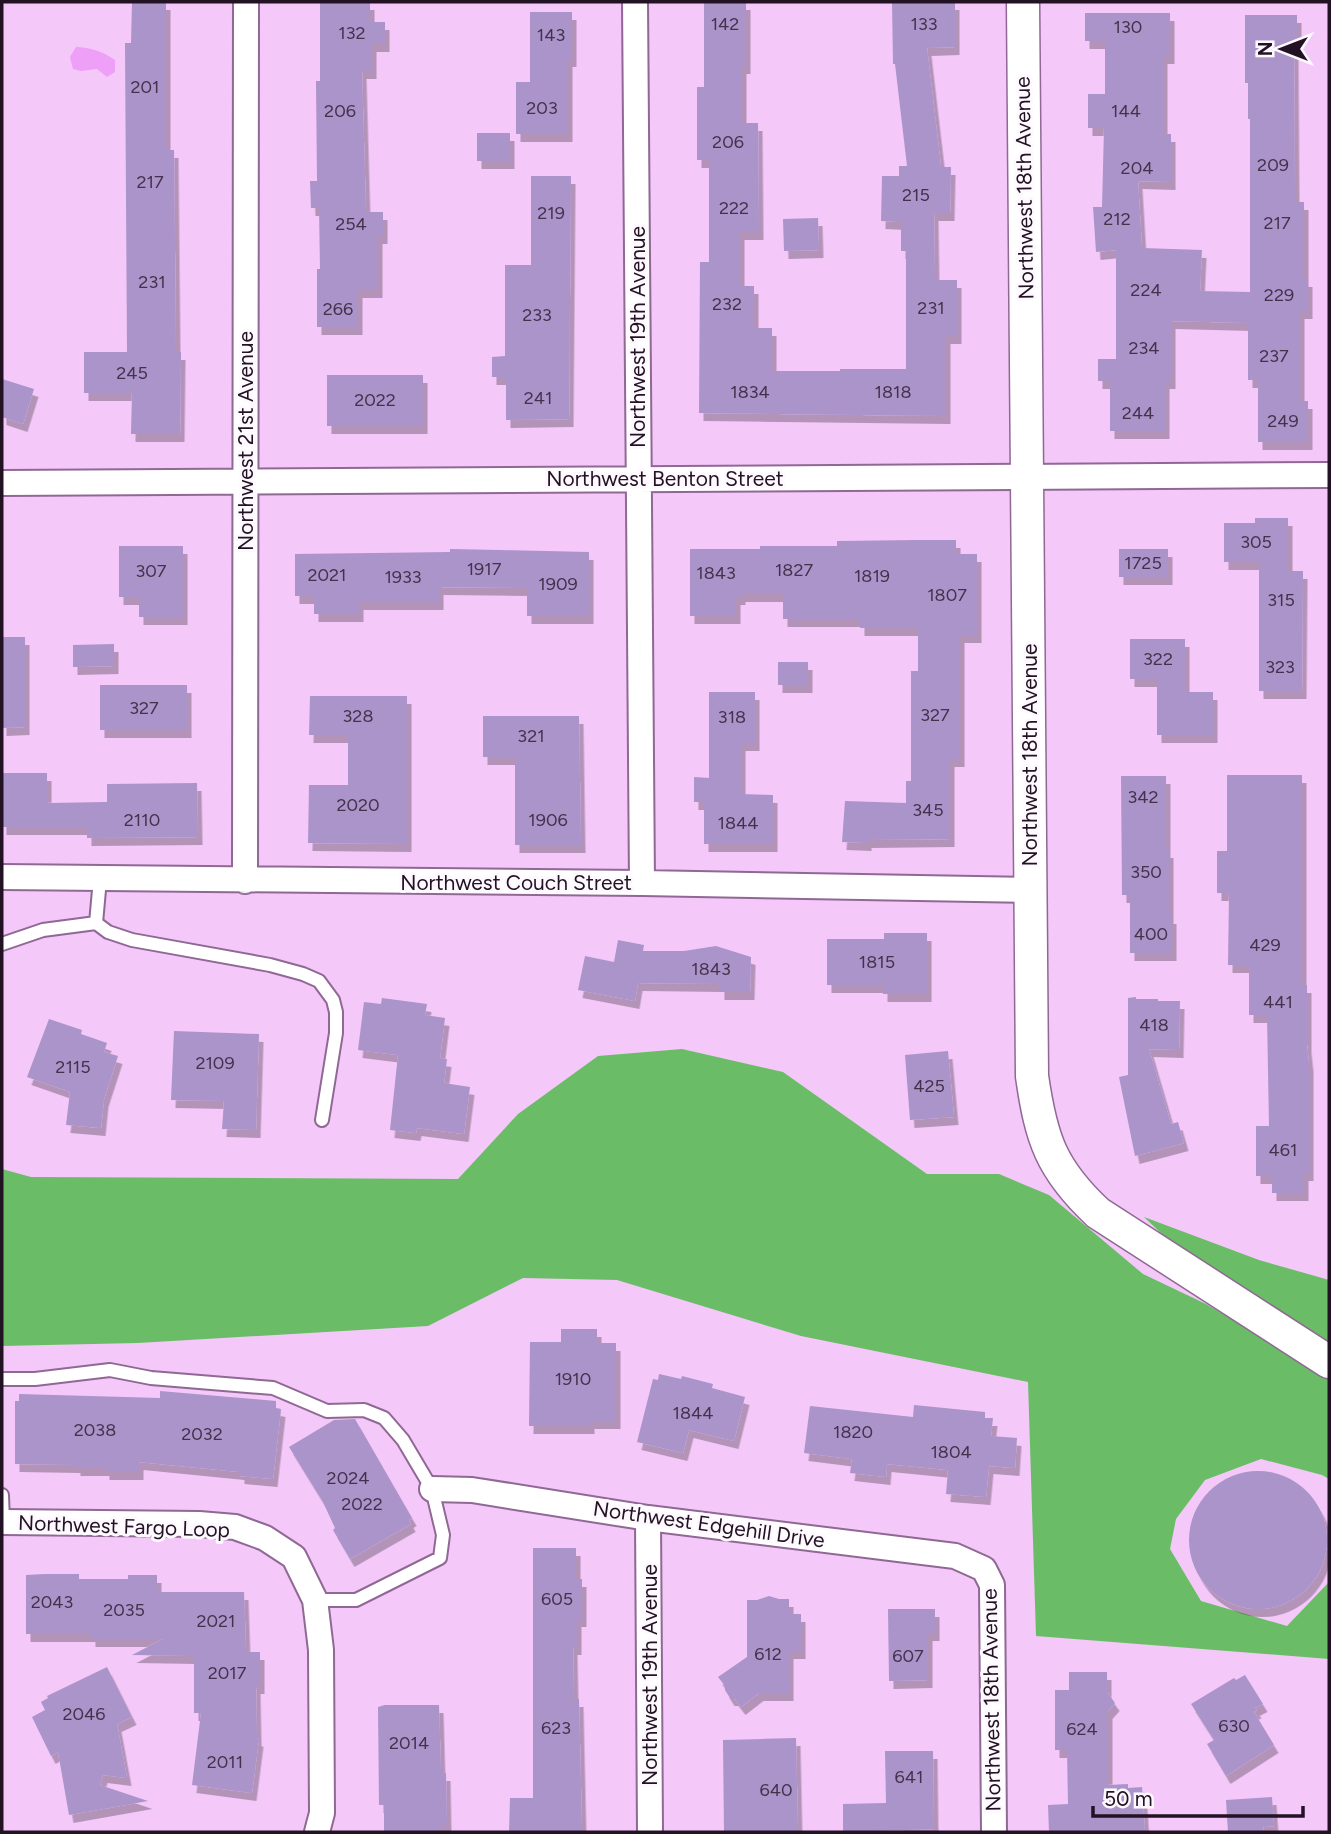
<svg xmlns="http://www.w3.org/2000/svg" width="1331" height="1834" viewBox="0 0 1331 1834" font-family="Figtree,sans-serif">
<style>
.forest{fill:#6abd66}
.water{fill:#ee9ff7}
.building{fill:#aa94ca;filter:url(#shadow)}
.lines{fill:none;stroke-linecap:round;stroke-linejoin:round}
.service-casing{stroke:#8f6894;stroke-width:16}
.minor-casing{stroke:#8f6894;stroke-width:28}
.tertiary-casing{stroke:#8f6894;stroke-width:35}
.service{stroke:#fff;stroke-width:12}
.minor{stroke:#fff;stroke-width:24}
.tertiary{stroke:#fff;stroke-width:32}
.labels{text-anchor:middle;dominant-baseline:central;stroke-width:6;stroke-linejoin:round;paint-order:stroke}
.number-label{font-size:18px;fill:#44324d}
.street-label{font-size:21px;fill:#221223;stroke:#fdf9fe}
</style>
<defs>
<filter id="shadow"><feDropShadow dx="4.5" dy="8" stdDeviation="0" flood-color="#0004"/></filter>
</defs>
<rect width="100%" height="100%" fill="#f4c8f9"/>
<path class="forest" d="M682 1049 783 1072 927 1174H999L1049 1195 1143 1274 1206 1304 1329 1376V1479L1322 1475 1261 1459 1205 1480 1176 1519 1170 1549 1201 1601 1287 1626 1329 1582V1659L1036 1636 1028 1382 801 1336 617 1280 523 1278 428 1326 138 1343 2 1346V1169L31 1177 458 1179 518 1114 598 1056Z
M1144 1217 1259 1260 1329 1280V1346L1164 1236Z"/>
<path class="water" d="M76 47C89 47 104 52 115 60V72L107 77 97 69 81 71 73 69 70 57Z"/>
<path class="building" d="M132 2H166V150H174L176 352H181L180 434H131L132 393H84V352H127L125 43H131Z
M320 2H370V22H385V44H372V71H362L366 212H383V236H378V290H358V327H317V269H320L319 208H311L310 181H317L316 81H320Z
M704 2H746V66H742V123H758L759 232H740V286H754V328H772V371H840V369H906V251H901V222L881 221 882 176H899V166H907L895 64H893L892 2H955V47L927 48 941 167H951L950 213H934L935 280H957V336H946V416L699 413 700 262H709V160H697V87H704Z
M530 12H572V59H568V134H516V82H530Z
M1085 13H1170V56H1163V134H1171V182L1138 181 1142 248 1202 250 1200 291 1250 292V119H1248V83H1245V15H1297V52H1294L1295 202H1304V279H1308V311H1300V401H1308V442H1258V380H1248V323L1171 321V381H1165V431H1110V381H1098V359H1116V250L1096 252 1093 207H1102L1104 128H1088V94H1105V41H1085Z
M477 133H510V161H477Z
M531 176H571L569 419 506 420V377H492V357L505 356V265H531Z
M818 218 819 250 784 251 783 219Z
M327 375H423V426H327Z
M2 379 34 389 23 424 2 417Z
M1255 518H1288V571H1303L1302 691H1259V562H1224V523H1255Z
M918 540H956V554H977V635H960V759H950V839L867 840V843L842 842 845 801 906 803V781H911V671H918V628H860V619H783V594H741V597H736V616H690V549H760V546H837V541Z
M119 546H183V617H139V597H119Z
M450 549 589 552V616H527V588L439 587V602H359V614H314V596H295V554L450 552Z
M1119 549H1168V577H1119Z
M2 637H25V727L2 728Z
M1130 639H1185V692H1213V735H1157V679H1130Z
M114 644V666L73 667V645Z
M778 662H808V685H778Z
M100 685H187V730H100Z
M709 692H755V743H741V794L773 795V844H704V802H694V777L709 778Z
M310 696H407V844L308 843 309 785H348V735H309Z
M483 716H579L581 845H515V757H483Z
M2 773H47V803L107 802V784L197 783 198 837 87 838V827H2Z
M1227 775H1302V985H1307V1045L1309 1064V1173H1304V1193H1272V1176H1256V1126H1269L1267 1015H1249V965H1228L1229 893H1217V851H1227Z
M1121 776H1166V850H1169V916H1172V953H1130V895H1122Z
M884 933H927V994H883V985H827V939H884Z
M618 940 644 945 643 951H684L716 946 751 957 750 992H720V984L638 983 635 1001 578 990 585 956 614 962Z
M1136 997V999H1158V1001H1180L1179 1050 1149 1049 1171 1124 1178 1122 1184 1143 1135 1156 1119 1077 1128 1075V998Z
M382 998 427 1004 425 1015 445 1018 440 1058 447 1059 444 1083 470 1087 464 1134 417 1128 416 1133 390 1130 398 1055 358 1050 364 1002 381 1004Z
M49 1019 82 1030 81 1034 107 1043 104 1052 118 1056 104 1099 101 1128 66 1125 70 1092 27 1077Z
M174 1031 259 1034 256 1130 222 1129 224 1101 171 1100Z
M948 1051 954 1117 910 1120 905 1055Z
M561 1329H597V1343H616V1421H590V1426H529L530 1342H561Z
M659 1374 681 1379 682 1376 713 1384 712 1388 745 1397 734 1441 689 1430 683 1453 637 1442 653 1379 658 1380Z
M160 1391 276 1401V1408L281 1409 273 1479 240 1476V1472L139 1462V1472H105V1468H76V1465L15 1464V1401H19V1394L160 1398Z
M914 1405 985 1412V1418H993L991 1436 1017 1438 1015 1468 989 1466 986 1497 946 1494 948 1470 887 1464 886 1477 850 1473 852 1459 804 1453 810 1406 913 1417Z
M355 1419 412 1518 409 1520 411 1524 350 1559 333 1530 335 1528 323 1502 289 1447 334 1420Z
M1189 1540a69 69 0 1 1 138 0a69 69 0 1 1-138 0Z
M533 1548H576V1579H582V1619H577V1647H573L574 1699H579L582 1832H509L510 1798H533Z
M45 1574H79V1579H128V1575H157V1592H244L246 1652H260V1686H256L257 1738 259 1739 252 1793 192 1785 201 1713H194V1656L132 1655 163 1639H91V1634H26V1575Z
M769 1596 779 1599H789V1614H801V1651H789V1693H759L741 1707 734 1698H730L725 1690V1686L718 1677 747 1657V1600H757Z
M888 1609H935V1633H928V1680L889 1681Z
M107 1667 132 1717 117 1724 127 1778 103 1775 100 1785 148 1801 69 1815 58 1752 51 1756 32 1717 45 1710 41 1702 48 1698 47 1696Z
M1069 1672H1107V1692L1115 1703 1108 1711V1785L1128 1784V1788L1142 1787 1145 1832H1049L1048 1805 1068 1804 1067 1750H1055V1690H1069Z
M1245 1675 1263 1704 1255 1708 1257 1710 1254 1712 1274 1745 1226 1776 1207 1744 1214 1740 1191 1704 1234 1678 1236 1680Z
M385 1705H439L441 1773H446L447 1825H441V1831H384V1805H379L378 1707Z
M796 1738 798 1832H724L723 1740Z
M885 1751H933L934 1829 843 1832V1804L886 1803Z
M1272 1797 1274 1826 1263 1827 1264 1832H1228L1226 1800Z"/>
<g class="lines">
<g class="service-casing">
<path id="service" d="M100 879 96 923 108 932 132 940 270 965 303 974 319 981 333 1000 336 1012V1033L322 1120
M2 944 43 930 96 923
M2 1379H35L110 1370 151 1378 273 1388 327 1411 364 1410 384 1418 403 1440 432 1489 443 1535 440 1558 356 1600H315
M2 1495 3 1522"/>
</g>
<g class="minor-casing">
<path id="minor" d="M635 2 642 883
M2 483 1329 475
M2 877 642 883 1030 890
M245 881 246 2
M432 1489 472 1490 648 1518 955 1556 984 1569 992 1585 994 1832
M648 1518 650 1832
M2 1522 199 1524 235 1527 265 1538 294 1557 315 1600 321 1650 322 1813 317 1832"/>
</g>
<g class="tertiary-casing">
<path id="tertiary" d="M1023 2 1032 1076C1041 1139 1051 1169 1098 1213L1329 1362"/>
</g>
<use href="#service" class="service"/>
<use href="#minor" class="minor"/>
<use href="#tertiary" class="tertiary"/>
</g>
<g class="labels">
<g class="number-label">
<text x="725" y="24">142</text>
<text x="924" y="24">133</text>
<text x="1128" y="27">130</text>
<text x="352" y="33">132</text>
<text x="551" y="35">143</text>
<text x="145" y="87">201</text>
<text x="542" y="108">203</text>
<text x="340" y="111">206</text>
<text x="1126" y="111">144</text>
<text x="728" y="142">206</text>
<text x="1273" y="165">209</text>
<text x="1137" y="168">204</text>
<text x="150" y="182">217</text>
<text x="916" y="195">215</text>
<text x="734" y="208">222</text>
<text x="551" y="213">219</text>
<text x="1117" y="219">212</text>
<text x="1277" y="223">217</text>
<text x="351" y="224">254</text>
<text x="152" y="282">231</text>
<text x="1146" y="290">224</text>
<text x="1279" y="295">229</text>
<text x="727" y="304">232</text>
<text x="931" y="308">231</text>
<text x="338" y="309">266</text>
<text x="537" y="315">233</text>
<text x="1144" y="348">234</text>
<text x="1274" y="356">237</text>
<text x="132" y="373">245</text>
<text x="750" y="392">1834</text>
<text x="893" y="392">1818</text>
<text x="538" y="398">241</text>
<text x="375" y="400">2022</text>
<text x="1138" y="413">244</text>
<text x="1283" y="421">249</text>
<text x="1256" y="542">305</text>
<text x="1143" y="563">1725</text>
<text x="484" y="569">1917</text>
<text x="794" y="570">1827</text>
<text x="151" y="571">307</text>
<text x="716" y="573">1843</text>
<text x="327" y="575">2021</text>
<text x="872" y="576">1819</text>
<text x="403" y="577">1933</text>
<text x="558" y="584">1909</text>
<text x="947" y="595">1807</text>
<text x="1281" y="600">315</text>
<text x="1158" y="659">322</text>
<text x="1280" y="667">323</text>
<text x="144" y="708">327</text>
<text x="935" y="715">327</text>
<text x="358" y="716">328</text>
<text x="732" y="717">318</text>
<text x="531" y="736">321</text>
<text x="1143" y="797">342</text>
<text x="358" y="805">2020</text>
<text x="928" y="810">345</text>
<text x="142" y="820">2110</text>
<text x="548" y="820">1906</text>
<text x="738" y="823">1844</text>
<text x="1146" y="872">350</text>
<text x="1151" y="934">400</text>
<text x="1265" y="945">429</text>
<text x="877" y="962">1815</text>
<text x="711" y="969">1843</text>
<text x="1278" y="1002">441</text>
<text x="1154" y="1025">418</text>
<text x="215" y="1063">2109</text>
<text x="73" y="1067">2115</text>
<text x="929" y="1086">425</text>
<text x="1283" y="1150">461</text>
<text x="573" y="1379">1910</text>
<text x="693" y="1413">1844</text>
<text x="95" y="1430">2038</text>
<text x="853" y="1432">1820</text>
<text x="202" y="1434">2032</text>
<text x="951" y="1452">1804</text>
<text x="348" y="1478">2024</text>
<text x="362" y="1504">2022</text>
<text x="557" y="1599">605</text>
<text x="52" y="1602">2043</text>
<text x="124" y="1610">2035</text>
<text x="216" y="1621">2021</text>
<text x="768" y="1654">612</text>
<text x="908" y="1656">607</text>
<text x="227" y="1673">2017</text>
<text x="84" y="1714">2046</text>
<text x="1234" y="1726">630</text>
<text x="556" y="1728">623</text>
<text x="1082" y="1729">624</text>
<text x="409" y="1743">2014</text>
<text x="225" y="1762">2011</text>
<text x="909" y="1777">641</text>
<text x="776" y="1790">640</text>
</g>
<g class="street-label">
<text transform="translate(1024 188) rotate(-91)">Northwest 18th Avenue</text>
<text transform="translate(637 337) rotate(-90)">Northwest 19th Avenue</text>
<text transform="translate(245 441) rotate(-90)">Northwest 21st Avenue</text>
<text x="665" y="478">Northwest Benton Street</text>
<text transform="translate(1029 755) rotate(-90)">Northwest 18th Avenue</text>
<text x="516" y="882">Northwest Couch Street</text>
<text transform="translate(709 1524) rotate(8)">Northwest Edgehill Drive</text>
<text transform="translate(124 1526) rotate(2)">Northwest Fargo Loop</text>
<text transform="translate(649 1675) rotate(-90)">Northwest 19th Avenue</text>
<text transform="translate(991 1700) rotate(-91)">Northwest 18th Avenue</text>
</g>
</g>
<rect width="1331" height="1834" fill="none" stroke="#221223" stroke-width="7"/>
<g transform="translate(1282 49) rotate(270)" stroke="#fdf9fe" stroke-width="5" paint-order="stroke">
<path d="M0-5L12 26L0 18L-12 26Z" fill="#221223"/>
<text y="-10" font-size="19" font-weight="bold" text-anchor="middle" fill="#221223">N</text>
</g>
<path d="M1093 1806v10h210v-10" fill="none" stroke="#221223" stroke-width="3.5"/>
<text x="1104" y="1806" font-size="21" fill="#221223" stroke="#fdf9fe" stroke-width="5" paint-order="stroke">50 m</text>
</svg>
